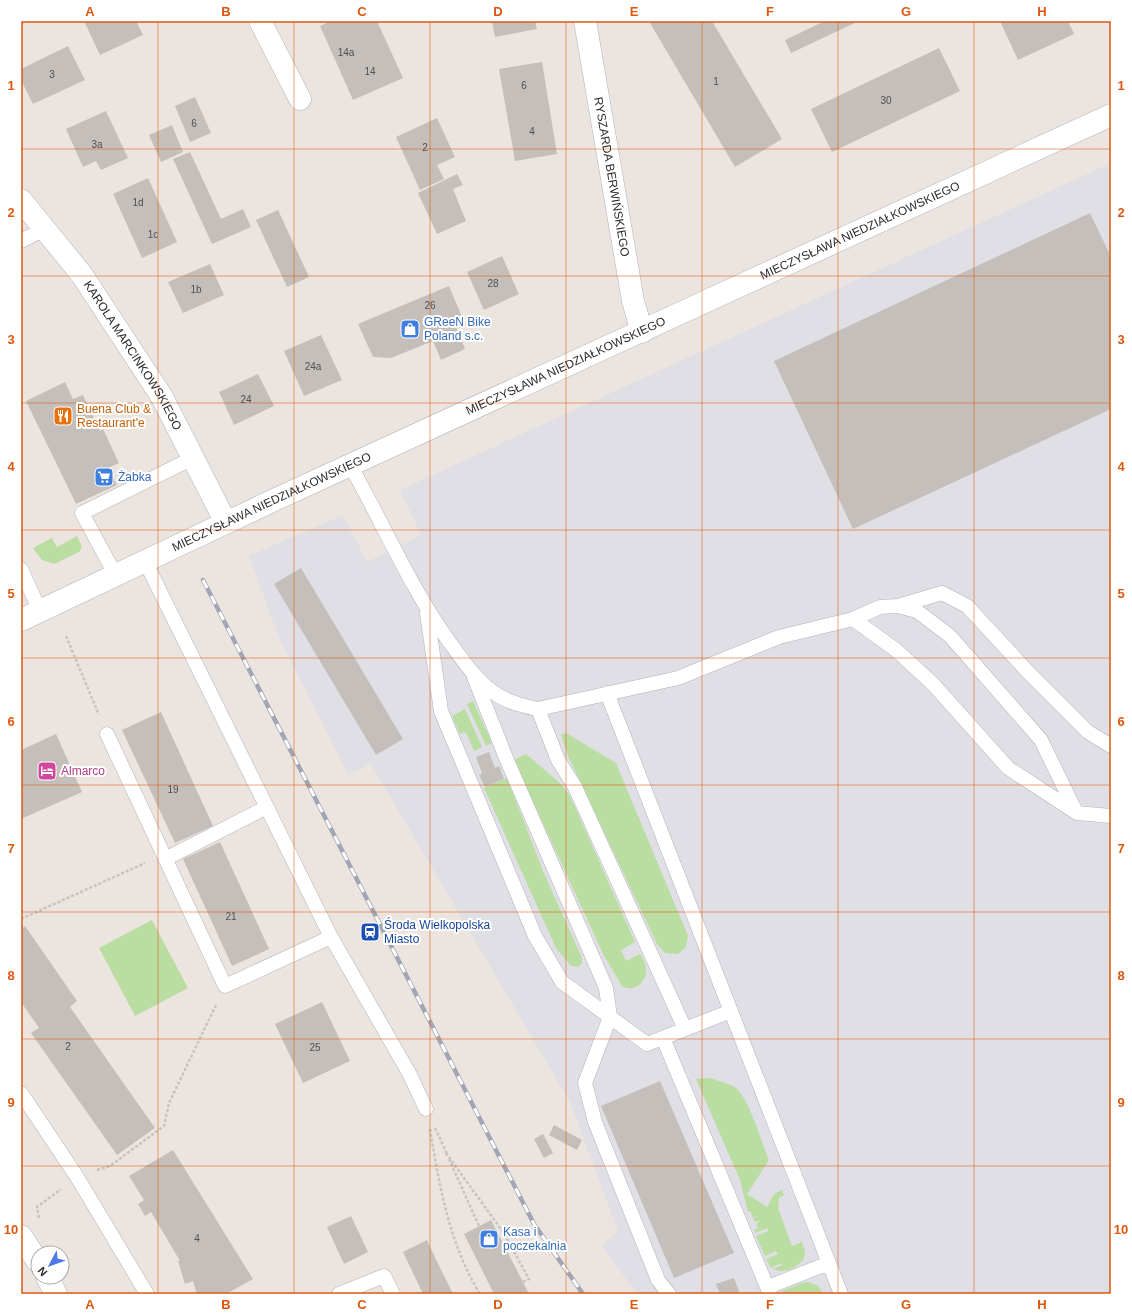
<svg xmlns="http://www.w3.org/2000/svg" width="1132" height="1315" viewBox="0 0 1132 1315" font-family="Arial,sans-serif">
<style>
.industrial{fill:#e0dfe5}
.green{fill:#badda1}
.building{fill:#c4bfbb}
.lines{fill:none;stroke-linecap:round;stroke-linejoin:round}
.lane-casing{stroke:#afb2ba;stroke-width:15}
.street-casing{stroke:#afb2ba;stroke-width:23}
.secondary-casing{stroke:#afb2ba;stroke-width:23}
.path{stroke:#c4c4c4;stroke-width:2.5;stroke-dasharray:3 2;stroke-linecap:butt}
.lane{stroke:#fff;stroke-width:14}
.street{stroke:#fff;stroke-width:22}
.secondary{stroke:#fff;stroke-width:22}
.rail-casing{stroke:#a2a6b4;stroke-width:4.5}
.rail{stroke:#fff;stroke-width:3;stroke-dasharray:9;stroke-linecap:butt}
.grid{fill:none;stroke:#df570e;stroke-width:1;stroke-opacity:0.55}
.labels{text-anchor:middle;dominant-baseline:central;stroke-width:4;stroke-linejoin:round;paint-order:stroke}
.number-label{font-size:10px;fill:#51504f}
.street-label{font-size:12px;fill:#2b2b2b;stroke:#fff}
.shop-label{font-size:12px;fill:#366cbe;stroke:#fff;text-anchor:start}
.food-label{font-size:12px;fill:#c56008;stroke:#fff;text-anchor:start}
.hotel-label{font-size:12px;fill:#b23c85;stroke:#fff;text-anchor:start}
.transit-label{font-size:12px;fill:#164399;stroke:#fff;text-anchor:start}
.neatline{fill:none;stroke:#df570e;stroke-width:1.5}
.grid-label{font-size:13px;text-anchor:middle;font-weight:bold;fill:#df570e}
</style>
<rect width="100%" height="100%" fill="#ece5df"/>
<path class="industrial" d="M1111 163V1294H637L602 1246 618 1231 570 1102 371 764 348 774 279 638 249 556 343 515 367 562 421 535 400 490Z"/>
<path class="green" d="M77 536 82 547 79 552 54 564 42 560 33 548 52 538 57 547Z
M473 701 492 743 486 746 467 704Z
M465 709 482 747 474 751 466 732 460 734 452 716Z
M566 733 616 763 688 936 686 947 678 954 665 953 657 944 569 758 561 735Z
M526 754 562 785 571 798 635 942 621 950 626 961 640 954C643 958 646 964 646 969 647 982 634 993 622 986L604 956 514 760Z
M507 778 543 871 582 958V963L578 967 571 966 556 948 484 788Z
M152 920 188 988 135 1016 99 948Z
M710 1078C719 1081 729 1083 736 1088 749 1099 762 1143 769 1160L747 1194 767 1207 774 1194 782 1190 784 1195 779 1198 778 1208 792 1246 802 1242 805 1251 804 1259C796 1268 785 1274 773 1269L782 1265 781 1263 771 1268 766 1259 778 1254 776 1251 765 1256 756 1236 768 1231V1228L755 1233 754 1230 758 1228 756 1224 760 1221 755 1222 753 1218 758 1216 752 1217 751 1211 748 1212 740 1180 696 1079Z
M808 1282 818 1286 823 1294H784L782 1291 802 1283Z"/>
<path class="building" d="M84 21H136L143 35 100 55Z
M331 21H377L403 78 353 100 320 26Z
M492 21H535L537 29 495 37Z
M654 21H712L782 139 735 167 650 23Z
M825 21H859L791 53 785 40Z
M1000 21H1068L1074 34 1018 60Z
M68 46 85 80 33 104 21 80V69Z
M939 48 960 91 832 152 811 109Z
M542 62 557 154 515 161 499 69Z
M195 97 211 133 190 142 175 106Z
M106 111 128 158 101 170 96 161 83 167 66 129Z
M437 118 455 157 437 165 444 179 420 190 396 137Z
M172 125 183 152 161 162 149 135Z
M190 152 221 219 243 209 251 227 212 244 173 159Z
M457 174 463 185 453 189 466 221 437 234 418 193Z
M148 178 177 242 142 258 113 194Z
M278 210 309 277 287 287 256 220Z
M1090 213 1111 257V409L853 529 774 361Z
M502 256 519 294 484 310 467 272Z
M210 264 224 295 183 313 168 282Z
M449 286 465 324 456 327 465 349 441 360 433 341 391 358 373 357 358 324Z
M321 335 342 380 304 396 284 351Z
M258 374 274 406 234 425 219 392Z
M65 382 73 399 83 395 100 431 103 429 119 463 108 468 117 485 76 504 26 401Z
M301 568 403 739 376 755 274 584Z
M161 712 213 826 175 843 122 730Z
M56 734 82 792 21 819V750Z
M489 752 495 768 499 766 504 779 485 787 479 775 482 773 476 757Z
M220 842 269 949 232 966 183 859Z
M25 926 77 1001 70 1007 155 1128 117 1155 31 1033 39 1028 21 1002V929Z
M322 1002 350 1061 303 1083 275 1024Z
M660 1081 734 1253 674 1278 601 1106Z
M554 1125 582 1140 577 1150 549 1135Z
M543 1134 553 1153 544 1158 534 1139Z
M173 1150 253 1279 226 1294H197L193 1281 185 1284 178 1261H180L151 1212 145 1216 138 1204 144 1200 129 1176Z
M351 1216 368 1252 344 1264 327 1227Z
M491 1220 523 1282 529 1294H494L464 1234Z
M427 1240 431 1249 453 1294H423L403 1252Z
M734 1278 740 1294H720L716 1284Z"/>
<g class="lines">
<g class="lane-casing">
<path id="lane" d="M21 241 44 229
M350 465C383 523 409 585 448 640 462 659 474 678 493 692 506 702 523 706 538 709L678 678 779 637 853 619 896 650 933 684 1008 768 1077 813 1111 816
M145 561 331 937 409 1073 426 1109
M21 569 40 611
M116 576 82 513 193 458
M898 606 942 593 967 606 1028 672 1088 732 1111 746
M427 613 441 711 535 936 562 982 647 1044 731 1011
M853 619 880 607 898 606 917 611 950 636 1041 740 1076 812
M474 677 506 758 606 988 610 1017 585 1083 595 1122 658 1280 669 1294
M607 693 841 1294
M538 709 558 760 575 787 685 1029
M107 734 225 986 331 937
M165 859 267 807
M663 1038 770 1294
M21 1093 77 1177 147 1294
M768 1287 829 1263
M339 1294 384 1276 393 1294"/>
</g>
<g class="street-casing">
<g id="street">
<path d="M260 21 300 99"/>
<path id="s1" d="M585 21 633 301 642 332"/>
<path id="s2" d="M21 200 82 275 162 397 226 523"/>
</g>
</g>
<g class="secondary-casing">
<g id="secondary">
<path id="s3" d="M21 620 272 501 1111 115"/>
<path d="M21 1236 38 1262"/>
<path d="M47 1277 56 1294"/>
</g>
</g>
<path class="path" d="M66 636 99 715
M21 919 145 863
M435 1128 447 1154
M430 1129C439 1185 450 1246 480 1294
M446 1153 503 1232 529 1279 523 1282
M449 1159 479 1226
M97 1170 110 1166 164 1126 169 1103 216 1005
M39 1218 37 1207 61 1189"/>
<use href="#lane" class="lane"/>
<use href="#street" class="street"/>
<use href="#secondary" class="secondary"/>
<g class="rail-casing">
<path id="rail" d="M203 580 534 1224 583 1294"/>
</g>
<use href="#rail" class="rail"/>
</g>
<path class="grid" d="M158 21V1294M294 21V1294M430 21V1294M566 21V1294M702 21V1294M838 21V1294M974 21V1294M21 149H1111M21 276H1111M21 403H1111M21 530H1111M21 658H1111M21 785H1111M21 912H1111M21 1039H1111M21 1166H1111"/>
<defs>
<g id="shop-square" transform="scale(1)"><rect x="-9" y="-9" width="18" height="18" rx="4" fill="#3f7fe0" stroke="#fff"/><path d="M-5-2.5h2.3a2.7 3.5 0 0 1 5.4 0H5L5.5 6h-11ZM-1.5-2.5h3a1.5 2.3 0 0 0-3 0Z" fill="#fff"/></g>
<g id="restaurant-square" transform="scale(1)"><rect x="-9" y="-9" width="18" height="18" rx="4" fill="#e8710a" stroke="#fff"/><path d="M-5-6h1v4h1v-4h1v4h1v-4h1v5L-1.5 .5V6h-2V.5L-5-1ZM5-6V6H3V1.5H1.5Q1.5-4 5-6Z" fill="#fff"/></g>
<g id="supermarket-square" transform="scale(1)"><rect x="-9" y="-9" width="18" height="18" rx="4" fill="#3f7fe0" stroke="#fff"/><path d="M-6-5.5h2.5l.6 2H6L4.5 2H-2.5L-4.4-4H-6ZM-1.5 3.2a1.3 1.3 0 1 0 .1 0ZM3 3.2a1.3 1.3 0 1 0 .1 0Z" fill="#fff"/></g>
<g id="hotel-square" transform="scale(1)"><rect x="-9" y="-9" width="18" height="18" rx="4" fill="#d1479c" stroke="#fff"/><path d="M-6-4.5h1.5V1H6V5H4.5V3h-9V5H-6ZM-4 0a1.8 1.8 0 1 1 3.6 0ZM.5 0V-2.5h3Q6-2.5 6 0Z" fill="#fff"/></g>
<g id="station-square" transform="scale(1)"><rect x="-9" y="-9" width="18" height="18" rx="4" fill="#1a4fb4" stroke="#fff"/><path d="M-3-6H3Q5-6 5-4V2Q5 4 3 4L4.5 6H3L1.5 4h-3L-3 6H-4.5L-3 4Q-5 4-5 2V-4Q-5-6-3-6ZM-3.5-4v3h7v-3ZM-3.5 1v1.5H-2V1ZM2 1v1.5H3.5V1Z" fill="#fff"/></g>
</defs>
<g fill-rule="evenodd">
<use href="#shop-square" x="410" y="329"/>
<use href="#restaurant-square" x="63" y="416"/>
<use href="#supermarket-square" x="104" y="477"/>
<use href="#hotel-square" x="47" y="771"/>
<use href="#station-square" x="370" y="932"/>
<use href="#shop-square" x="489" y="1239"/>
</g>
<g class="labels">
<g class="number-label">
<text x="346" y="52">14a</text>
<text x="370" y="71">14</text>
<text x="52" y="74">3</text>
<text x="716" y="81">1</text>
<text x="524" y="85">6</text>
<text x="886" y="100">30</text>
<text x="194" y="123">6</text>
<text x="532" y="131">4</text>
<text x="97" y="144">3a</text>
<text x="425" y="147">2</text>
<text x="138" y="202">1d</text>
<text x="153" y="234">1c</text>
<text x="493" y="283">28</text>
<text x="196" y="289">1b</text>
<text x="430" y="305">26</text>
<text x="313" y="366">24a</text>
<text x="246" y="399">24</text>
<text x="173" y="789">19</text>
<text x="231" y="916">21</text>
<text x="68" y="1046">2</text>
<text x="315" y="1047">25</text>
<text x="197" y="1238">4</text>
</g>
<g class="street-label">
<text stroke="none"><textPath href="#s1" startOffset="158">RYSZARDA BERWIŃSKIEGO</textPath></text>
<text stroke="none"><textPath href="#s3" startOffset="925">MIECZYSŁAWA NIEDZIAŁKOWSKIEGO</textPath></text>
<text stroke="none"><textPath href="#s2" startOffset="192">KAROLA MARCINKOWSKIEGO</textPath></text>
<text stroke="none"><textPath href="#s3" startOffset="601">MIECZYSŁAWA NIEDZIAŁKOWSKIEGO</textPath></text>
<text stroke="none"><textPath href="#s3" startOffset="277">MIECZYSŁAWA NIEDZIAŁKOWSKIEGO</textPath></text>
</g>
<g class="shop-label">
<text x="424" y="322">GReeN Bike<tspan x="424" dy="14">Poland s.c.</tspan></text>
<text x="118" y="477">Żabka</text>
<text x="503" y="1232">Kasa i<tspan x="503" dy="14">poczekalnia</tspan></text>
</g>
<g class="food-label">
<text x="77" y="409">Buena Club &amp;<tspan x="77" dy="14">Restaurant'e</tspan></text>
</g>
<g class="hotel-label">
<text x="61" y="771">Almarco</text>
</g>
<g class="transit-label">
<text x="384" y="925">Środa Wielkopolska<tspan x="384" dy="14">Miasto</tspan></text>
</g>
</g>
<rect width="1132" height="1315" fill="none" stroke="#ffffff" stroke-width="44"/>
<g transform="translate(50 1265) rotate(229)"><circle r="19" fill="#ffffff" stroke="#aaaaaa"/>
<path d="M0-3L7 15L0 10L-7 15Z" fill="#4f78e9"/>
<text y="-6" font-size="11" font-weight="bold" text-anchor="middle" fill="#2b2b2b">N</text>
</g>
<rect x="22" y="22" width="1088" height="1271" class="neatline"/>
<g class="grid-label">
<text x="90" y="16">A</text>
<text x="226" y="16">B</text>
<text x="362" y="16">C</text>
<text x="498" y="16">D</text>
<text x="634" y="16">E</text>
<text x="770" y="16">F</text>
<text x="906" y="16">G</text>
<text x="1042" y="16">H</text>
<text x="11" y="90">1</text>
<text x="1121" y="90">1</text>
<text x="11" y="217">2</text>
<text x="1121" y="217">2</text>
<text x="11" y="344">3</text>
<text x="1121" y="344">3</text>
<text x="11" y="471">4</text>
<text x="1121" y="471">4</text>
<text x="11" y="598">5</text>
<text x="1121" y="598">5</text>
<text x="11" y="726">6</text>
<text x="1121" y="726">6</text>
<text x="11" y="853">7</text>
<text x="1121" y="853">7</text>
<text x="11" y="980">8</text>
<text x="1121" y="980">8</text>
<text x="11" y="1107">9</text>
<text x="1121" y="1107">9</text>
<text x="11" y="1234">10</text>
<text x="1121" y="1234">10</text>
<text x="90" y="1309">A</text>
<text x="226" y="1309">B</text>
<text x="362" y="1309">C</text>
<text x="498" y="1309">D</text>
<text x="634" y="1309">E</text>
<text x="770" y="1309">F</text>
<text x="906" y="1309">G</text>
<text x="1042" y="1309">H</text>
</g>
</svg>
